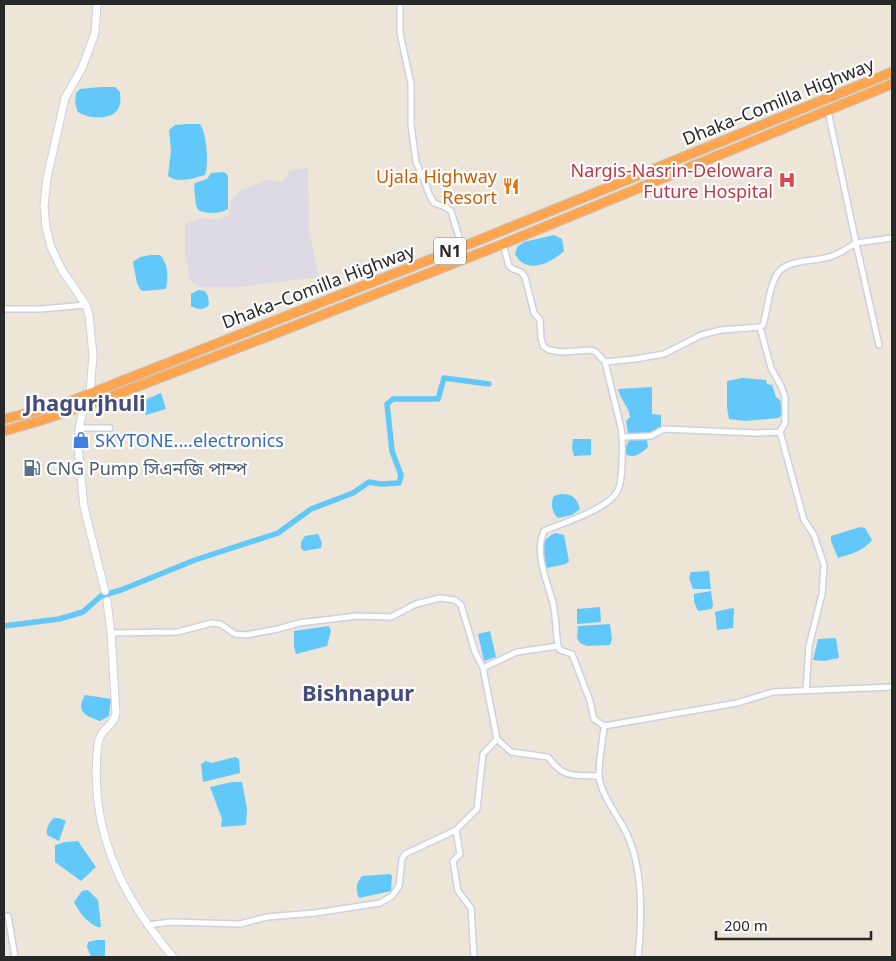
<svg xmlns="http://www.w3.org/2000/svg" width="896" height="961" viewBox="0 0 896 961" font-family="'Noto Sans','Noto Sans Bengali',sans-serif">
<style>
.industrial{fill:#dddae4}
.water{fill:#61c8f9}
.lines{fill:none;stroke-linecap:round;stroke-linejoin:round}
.canal{stroke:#61c8f9;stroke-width:5.5}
.street-casing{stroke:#cdd0e3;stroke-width:8}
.secondary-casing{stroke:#cdd0e3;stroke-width:9}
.highway-casing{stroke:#c7c7c7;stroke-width:11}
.street{stroke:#fff;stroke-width:5}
.secondary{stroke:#fff;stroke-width:7}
.highway{stroke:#ffa550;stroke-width:9}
.labels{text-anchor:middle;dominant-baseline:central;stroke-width:4.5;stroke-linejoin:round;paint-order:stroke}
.shield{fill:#fff;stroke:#686868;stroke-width:1}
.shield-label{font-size:16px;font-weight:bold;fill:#282828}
.street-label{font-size:18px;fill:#282828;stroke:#fff}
.health-label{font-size:18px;fill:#be3a42;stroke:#fff;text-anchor:end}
.food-label{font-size:18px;fill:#c56008;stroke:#fff;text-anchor:end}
.shop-label{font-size:18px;fill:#366cbe;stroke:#fff;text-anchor:start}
.service-label{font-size:18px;fill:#4e5e75;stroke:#fff;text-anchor:start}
.district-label{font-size:22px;font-weight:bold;fill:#454c7c;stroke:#fff}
</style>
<rect width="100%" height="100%" fill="#ece5d8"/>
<path class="industrial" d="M308 168 309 231 319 277 237 287H197L190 280 185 253V224L200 218 218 220 228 216 231 201 239 191 268 180 283 182 290 170Z"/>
<path class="water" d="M100 87H115L120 92C120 96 121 101 120 104 116 122 89 119 78 112L75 103 76 93 80 89Z
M187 124H200C207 134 209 164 205 175 194 178 177 184 168 176L171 150 169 130 175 125Z
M223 172 227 174 228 177V209C220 214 206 214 198 210L196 205 194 186 195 183 207 179 211 173Z
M554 235 562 239 564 251C550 264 526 275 515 254L517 247 524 242Z
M150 255H160C169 265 168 276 166 289L143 291 140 289 137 283 133 262 140 257Z
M198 290 205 291 208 296 209 305C204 310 198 310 191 306V294Z
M742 378 766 380 767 384 772 385 776 397 780 400 782 414 779 418 745 421 729 419 727 407V381Z
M652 387V414L661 415V428L644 434H628L626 421 630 417C629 406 620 400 618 389Z
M161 393 166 409 146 415 138 403Z
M573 439H591V455L574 456 572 448Z
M630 439 647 440 648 447C641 453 636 458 627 455L624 450Z
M561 494C573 494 577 498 580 509L572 515 558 518C552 512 550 504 554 496Z
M860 527 865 528 872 540C863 551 851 554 838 558L831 541V536Z
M556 533 564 535 569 561 566 564 547 568C543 553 538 539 556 533Z
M318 534 322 543 321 548 304 551 301 548V542L305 536Z
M709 571 711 589H693L689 578 691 572Z
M711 591 713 606 711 609 698 611 694 602V594Z
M600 607 601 622 577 624V609Z
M732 608 734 609 733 628 717 630 715 612Z
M610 624 612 639 610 645 587 646 580 643 577 638 578 626Z
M329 626 331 631 327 646 296 654 294 647V631Z
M490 631 496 657 484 661 478 634Z
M836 638 839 658 824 661 813 660 818 639Z
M85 695 111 699 109 716 100 721C86 716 75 712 85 695Z
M235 757 239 759 240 773 203 782 201 764 206 761 212 763Z
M232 782H242L247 809 246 825 221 827 222 819 210 787Z
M54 818H59L66 821 59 841 47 835C46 829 49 822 54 818Z
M78 841 96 867 81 881 55 862V845L65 842Z
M390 874 392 876 391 891 359 898C355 888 356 884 362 876Z
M88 890 98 900 101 927H98C87 923 79 912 74 902L82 891Z
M97 940H105V957H91L87 947 88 942Z"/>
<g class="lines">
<path class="canal" d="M4 626 59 619 83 612 101 596 121 590 195 560 278 533 311 509 353 493 369 482 381 484 399 483 401 475 392 451 387 404 393 399H438L444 378 489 384"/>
<g class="street-casing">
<path id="street" d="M400 4V33L411 84V125L416 162 424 180 429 194 434 203 445 207 451 211 462 247
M828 111 856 243 892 238
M503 244 509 266 513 269 521 272 525 277 534 313 540 320 541 338 543 346 549 350 562 352 591 350 596 352 605 362 621 428C623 440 623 480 618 490 610 509 562 523 544 531 534 553 547 581 553 603 556 617 556 632 558 646L560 650 572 654 590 701 594 719 604 726 737 703 773 692 892 687
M4 309H41L86 305
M760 327 771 368 781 386 785 397V423L780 432 804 520 814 535 824 565 822 594 809 646 806 691
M605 362 635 359 664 354 701 335 721 330 760 327 763 325C768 309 768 290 776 276 786 257 815 263 832 256 841 253 849 247 856 243L879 345
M79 428H110
M623 437 651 436 664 429 756 433 780 432
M111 633 177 632 212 623 220 624 235 634 246 635 278 629 299 623 357 616 391 617 416 604 440 598 455 600 461 605 475 652 483 668 497 739 483 754 477 809 456 830 405 854 402 859 399 886 392 896 380 903 315 913 267 917 240 924 171 922 147 925
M483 668 517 652 558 646
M604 726C603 739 598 765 599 776 601 797 622 820 629 839 643 872 642 921 638 957
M497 739 511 752 548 757C564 779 574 775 599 776
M456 830 460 854 453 861 458 891 471 908 474 957
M8 916 15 957"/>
</g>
<g class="secondary-casing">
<path id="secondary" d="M97 4 95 33 82 68 65 98 47 178 44 206 46 227 51 247 62 270 86 305 89 315 93 355 90 393 84 406 79 428 78 446 84 507 105 591
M107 601 111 633 116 713C114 727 100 728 98 744 88 827 121 896 173 957"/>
</g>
<g class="highway-casing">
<path id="highway" d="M4 419 61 405 462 247 892 72
M4 431 39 421 102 400 279 332 503 244 892 84"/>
</g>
<use href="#street" class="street"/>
<use href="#secondary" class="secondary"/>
<use href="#highway" class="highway"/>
</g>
<defs>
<g id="hospital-bare" transform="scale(1.35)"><path d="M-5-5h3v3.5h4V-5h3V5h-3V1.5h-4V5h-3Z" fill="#e0444e" stroke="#fff" stroke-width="2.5" paint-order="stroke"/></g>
<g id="restaurant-bare" transform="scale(1.35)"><path d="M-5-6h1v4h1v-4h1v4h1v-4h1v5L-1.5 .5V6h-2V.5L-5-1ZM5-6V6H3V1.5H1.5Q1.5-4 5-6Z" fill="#e8710a" stroke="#fff" stroke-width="2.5" paint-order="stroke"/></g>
<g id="shop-bare" transform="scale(1.35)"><path d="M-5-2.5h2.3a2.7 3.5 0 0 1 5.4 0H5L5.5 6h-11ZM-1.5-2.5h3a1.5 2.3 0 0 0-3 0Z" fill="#3f7fe0" stroke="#fff" stroke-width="2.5" paint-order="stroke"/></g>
<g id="fuel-bare" transform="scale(1.35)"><path d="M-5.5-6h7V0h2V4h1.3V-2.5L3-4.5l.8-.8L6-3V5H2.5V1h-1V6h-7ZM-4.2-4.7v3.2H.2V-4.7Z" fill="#5c6f8a" stroke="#fff" stroke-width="2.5" paint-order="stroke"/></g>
</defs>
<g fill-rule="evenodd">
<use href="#hospital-bare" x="787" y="180"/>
<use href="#restaurant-bare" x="511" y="186"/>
<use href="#shop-bare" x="81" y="440"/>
<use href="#fuel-bare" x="32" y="468"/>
</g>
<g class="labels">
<rect class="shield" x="434" y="237.5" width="32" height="27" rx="4"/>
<g class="shield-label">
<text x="450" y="251">N1</text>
</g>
<g class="street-label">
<text transform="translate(778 101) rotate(-22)">Dhaka–Comilla Highway</text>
<text transform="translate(318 286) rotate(-21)">Dhaka–Comilla Highway</text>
</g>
<g class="health-label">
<text x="773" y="170">Nargis-Nasrin-Delowara<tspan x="773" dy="21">Future Hospital</tspan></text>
</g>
<g class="food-label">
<text x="497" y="176">Ujala Highway<tspan x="497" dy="21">Resort</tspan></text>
</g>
<g class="shop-label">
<text x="95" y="440">SKYTONE....electronics</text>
</g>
<g class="service-label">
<text x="46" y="468">CNG Pump সিএনজি পাম্প</text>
</g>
<g class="district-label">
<text x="85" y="402">Jhagurjhuli</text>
<text x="358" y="692">Bishnapur</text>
</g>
</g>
<rect width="896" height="961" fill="none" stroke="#282828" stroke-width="10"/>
<path d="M716 931v8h155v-8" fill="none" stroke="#282828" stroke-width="2.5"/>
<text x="724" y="931" font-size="15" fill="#282828" stroke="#ffffff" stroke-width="4" paint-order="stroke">200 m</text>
</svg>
